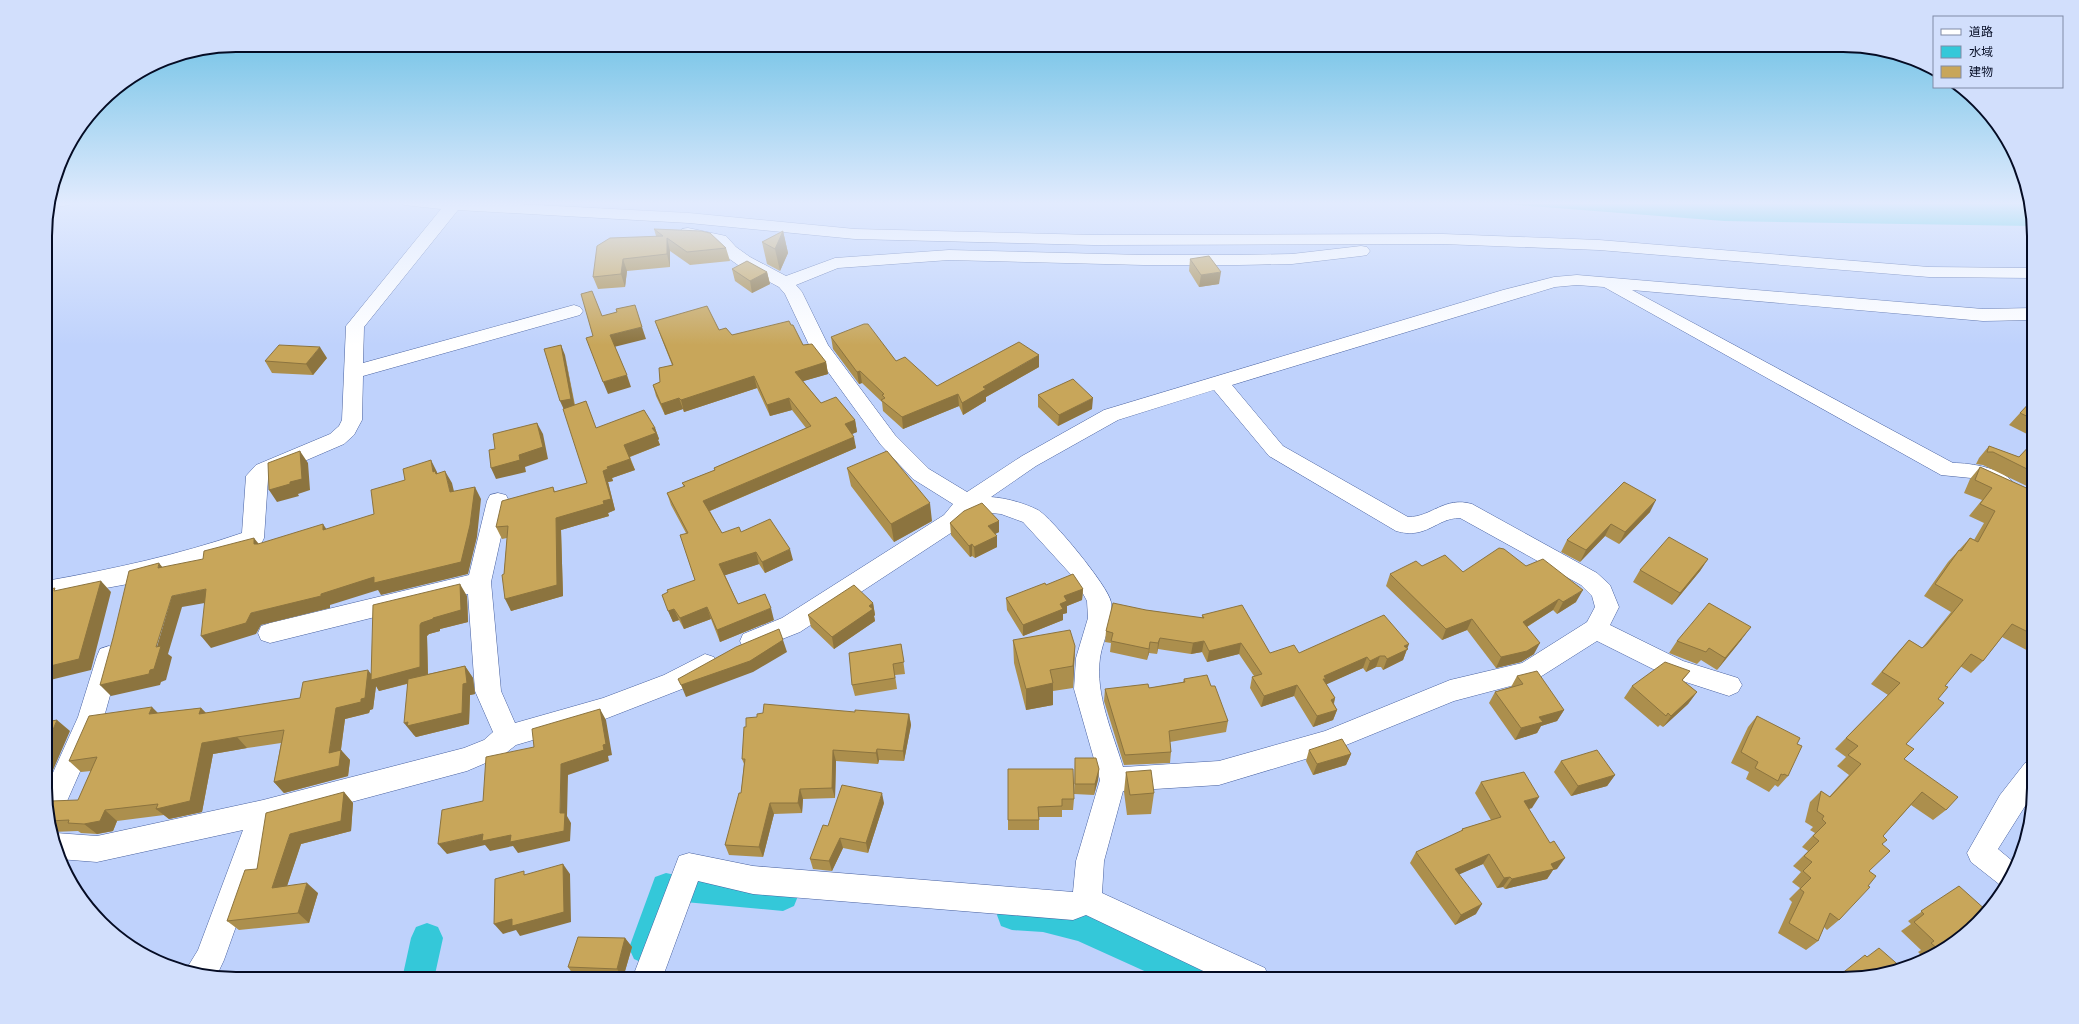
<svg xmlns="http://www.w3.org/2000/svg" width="2079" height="1024" viewBox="0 0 2079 1024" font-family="'Roboto Serif','Noto Sans JP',serif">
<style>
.water{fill:#34c8d9}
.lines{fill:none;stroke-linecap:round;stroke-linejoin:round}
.canal{fill:#34c8d9;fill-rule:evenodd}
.minor-casing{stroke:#4861a0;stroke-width:1}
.minor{fill:#fff;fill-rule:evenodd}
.wall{fill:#ac8f4d}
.shaded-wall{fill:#8c743f}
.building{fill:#c8a65a;stroke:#8c743f}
.rim{fill:none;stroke:#050c24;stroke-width:2}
</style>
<rect width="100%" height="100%" fill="#bfd2fc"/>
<path class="water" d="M1479 202H2029L2032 211V226L1724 221Z"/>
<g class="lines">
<path class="canal" d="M666 873 680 876 685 874 783 881 794 886 798 896 794 906 783 911 685 902 677 899 656 959 645 964 634 959 629 948 655 877Z
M1012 900 1043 902 1081 911 1209 968 1214 979H1162L1078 941 1043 932 1012 930 1001 926 997 915 1001 904Z
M427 923 438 927 443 938 434 979H402L411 938 416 927Z"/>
<g class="minor-casing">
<path id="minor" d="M51 202H71L69 205 51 208Z
M402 202H481L689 213 855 229 1094 235 1443 234 1599 240 1929 267 2033 268V278L1929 277 1599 250 1443 244 1094 245 855 239 689 223 458 210 364 327 363 363 574 305 580 307 583 311 580 315 363 376 362 420 354 435 344 444 272 475 268 479 264 538 261 544 198 566 128 584 46 599V581C113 569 178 555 242 533L246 476 256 465 330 434 339 426 342 420 346 326 441 209 404 205Z
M688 228 726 236 736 247 750 257 786 276 835 258 949 250 1144 255H1238L1292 254 1361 246 1367 247 1370 251 1367 255 1361 256 1292 264 1238 265H1144L949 260 838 268 796 285 802 292 828 345 895 435 929 469 967 492 1022 456 1104 410 1503 290 1554 277 1577 275 1983 309 2033 308V320L1983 321 1632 290 1953 463C1971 463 2005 468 2015 485L2012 490 2004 493 1971 478 1941 475 1604 287 1577 285 1555 287 1232 385 1283 446 1408 517C1432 517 1444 496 1472 504L1597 573 1610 585 1619 607 1610 625 1683 661 1738 678 1742 685 1738 692 1729 696 1667 676 1597 641 1537 679 1454 701 1329 752 1219 785 1123 791 1104 861 1102 893 1265 968 1269 979H1220L1086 915 1073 920 753 894 698 881 662 979H632L679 856 689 853 753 866 1073 892 1076 861 1100 780 1074 689 1076 658 1088 618 1087 601 1075 579 1023 522 1001 514 972 511 960 527 800 632 752 651 743 648 740 641 743 634 782 618 944 515 953 504 913 479 881 445 810 347 785 294 779 287 738 265 724 255 714 244 682 237 680 233 682 229ZM1214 390 1269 456 1396 531C1427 540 1436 518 1460 518L1581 585 1592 596 1595 607 1587 622 1522 663 1450 680 1325 731 1219 761 1123 767C1113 733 1095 695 1100 658 1103 638 1114 622 1111 602 1109 587 1051 517 1038 510 1024 503 1006 498 991 497L1036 466 1118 420Z
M498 493 506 495 509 501 491 582 501 691 515 723 603 698 664 675 705 654 714 657 717 664 714 671 682 689 605 719 516 745 502 756 467 771 273 823 224 960 217 975 187 968 198 950 243 830 97 862 59 859 52 834 56 833 97 836 263 800 464 748 484 740 493 732 475 691 468 594 270 643 261 640 258 633 261 626 270 623 469 575 487 501 490 495Z
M109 646 118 649 121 656 104 717 57 824 50 826 47 813V786L78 717 97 656 100 649Z
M2034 759 2032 795 1998 849 2016 864 2014 872 2004 888 1971 862 1967 853 2000 795 2025 763Z"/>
</g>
<use href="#minor" class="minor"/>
</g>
<path class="wall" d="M654 229 726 248 730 261 690 265 670 251V267L627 271 625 287 598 289 593 277 656 236Z
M783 231 788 253 780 271 767 264 762 242Z
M1190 259 1219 284 1199 287 1189 271Z
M732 269 767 272 770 284 752 293 735 281Z
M655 321 719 330 732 335 791 325 803 345 826 362 828 374 803 381 821 403 855 420 857 432 852 434 856 448 710 511 722 533 741 532 793 560 765 573 759 564 725 575 738 604 774 620 720 642 711 619 684 629 679 620 673 622 662 595 695 580 686 533 671 505 667 493 684 487 682 483 715 470 714 468 806 428 792 410 770 416 757 388 684 412 683 409 665 415 656 396 653 385 660 382 672 365 659 332Z
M831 337 896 361 937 386 1039 367 986 397V401L963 415 959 406 903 429 883 411 882 402 862 383 859 384 833 349Z
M565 355 575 405 586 401 596 428H655L659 439 658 440 660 445 630 457 635 470 612 478 613 481 608 482 615 510 608 513 609 516 561 530 563 596 511 611 504 574 507 538 502 539 496 527 553 487 555 492 587 483Z
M327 358 313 375 272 373 265 361Z
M1038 395 1092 409 1058 426 1038 407Z
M2033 399V437L2009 425 2020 413Z
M2033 442V489L1983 465 1976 464 1979 458 1989 446 2019 457Z
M1980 467 2033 491 2034 654 2002 637 1983 661 1971 673 1960 666 1945 686 1938 699 1906 744 1904 759 1946 810 1933 820 1911 805 1883 836 1882 844 1869 871 1868 886 1839 920 1827 930 1824 927 1818 941 1806 950 1778 933 1792 902 1789 899 1800 888 1792 882 1801 872 1793 866 1808 851 1802 847 1815 833 1810 830 1813 827 1805 822 1810 802 1821 791 1829 797 1849 775 1837 766 1846 757 1835 749 1888 695 1871 684 1898 652 1909 640 1922 648 1951 612 1924 596 1948 562 1970 538 1974 540 1984 523 1969 516 1982 500 1964 493 1970 479Z
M847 468 932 521 894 542 851 486Z
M1624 482 1650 512 1619 544 1605 536 1580 562 1561 552 1567 540Z
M999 521V532L995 534 997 547 975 558 972 556 970 557 951 535 950 523Z
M1708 559 1700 571 1672 605 1633 582 1640 570Z
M1526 566 1576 602 1557 614 1553 610 1527 627 1534 654 1521 662 1496 668 1467 630 1442 640 1386 586 1390 574 1463 572Z
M1046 585 1083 589 1082 600 1067 606V613L1063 614V620L1023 636 1007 610 1006 598Z
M467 596 468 622 440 629V631L429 634 427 636 428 674 465 666 473 678 475 694 470 695 469 724 416 737 413 734 407 684 379 691 376 686 373 709 370 710 369 713 345 719 341 750 350 760 348 776 284 793 274 782 281 743 247 748 213 754 202 812 169 819 164 815 117 821 113 831 97 834 81 833 78 831 52 832 47 813 78 800 91 771 81 772 69 761 159 713 201 708 206 713 300 698 371 674Z
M873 603 875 615 874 616 875 621 834 649 811 627 808 615Z
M1146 610 1202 618V615L1270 653H1299L1407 649 1403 660 1383 670 1381 667H1376L1366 672 1363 668 1326 684 1335 698 1334 704 1337 710 1333 720 1313 727 1294 696 1261 707 1250 688 1252 677 1254 676 1239 654 1207 662 1202 652 1191 654 1158 649 1157 654 1149 653 1147 660 1110 652 1111 643 1105 642 1106 631Z
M1742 639 1717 670 1701 660 1697 664 1669 653 1677 641Z
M1013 640 1075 646 1073 688 1053 691V705L1026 710 1014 663Z
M901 644 905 674 895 675 897 689 855 696 852 685Z
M2034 663V675L2029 672Z
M1690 671 1682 681 1697 692 1688 704 1663 727 1660 725 1658 727 1624 698 1632 686Z
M1517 676 1564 710 1557 721 1541 726 1537 733 1515 740 1489 703 1495 692 1511 687Z
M1184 679 1211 686 1228 721 1226 732 1170 742 1171 752 1170 763 1124 765 1104 701 1105 689 1149 688 1183 682Z
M855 712 909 714 911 725 904 761 879 760 878 764 836 761 835 798 803 799 802 813 774 814 763 857 729 855 725 845 741 793 744 764 742 759Z
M1757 716 1797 744 1788 776 1778 787 1775 785 1769 792 1746 779 1749 772 1731 763 1748 727Z
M1309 750 1351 754 1346 765 1313 775 1306 761Z
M1075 758 1099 769 1098 780 1094 795 1074 794Z
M1561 761 1615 775 1607 786 1571 796 1554 772Z
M1008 769 1074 799 1073 810H1062V817H1039V830H1008Z
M1126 772 1154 793 1151 814 1127 815 1124 792Z
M1481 782 1532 808 1528 809 1557 869 1553 870 1547 879 1505 889 1503 887 1497 888 1483 864 1459 874 1476 914 1455 925 1410 863 1416 852 1461 832 1462 829 1491 820 1475 793Z
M344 792 353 803 351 831 301 844 287 886 318 893 309 923 239 930 227 921 257 869Z
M2032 797 2029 808 2026 807Z
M884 803 868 853 843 848 832 871 813 869 810 859 828 826Z
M1959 886 1949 947 1925 959 1918 952 1921 950 1901 931 1911 924 1908 921Z
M625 938 632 947 623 978 575 977 568 967Z"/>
<path class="shaded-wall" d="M783 231 788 253 780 271 775 249Z
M667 238 670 251V267L667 254Z
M623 259 627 271 625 287 621 274Z
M767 272 770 284 752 293 750 281Z
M1221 272 1219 284 1199 287 1201 275Z
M642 327 646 339 614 347 610 335Z
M561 345 565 355 575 409 565 412 560 401Z
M320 347 327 358 313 375 306 364Z
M1039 355V367L986 397V401L963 415 962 403 983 387Z
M826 362 828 374 797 383 795 372Z
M860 371 862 383 859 384 857 372Z
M627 375 631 387 608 394 603 382Z
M754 376 757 388 684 412 681 400Z
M958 394 959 406 903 429 902 417Z
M679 398 683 409 665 415 661 404Z
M789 398 792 410 770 416 767 405Z
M1093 398 1092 409 1058 426 1059 415Z
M855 420 857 432 847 436 845 424Z
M537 423 543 434 548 459 525 467 526 472 496 479 491 468 519 455Z
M652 428H655L659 439 658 440 660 445 629 457 624 445Z
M854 437 856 448 707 512 703 501Z
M300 451 308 463 310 490 298 494 299 496 277 502 269 490 290 482Z
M630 459 635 470 612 478 613 481 608 482 615 510 608 513 609 516 561 530 563 596 511 611 505 599 556 518 603 501V471L607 467Z
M431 460 437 472 438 476 433 472Z
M445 471 452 483 457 504 450 492Z
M475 487 481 499 477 537 468 574 381 595 378 590 330 605V608L261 625 256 634 211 648 201 636 251 613 321 594Z
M1656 500 1650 512 1619 544 1625 532Z
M930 503 932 521 894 542 891 524Z
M999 521V532L989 537 988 526Z
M323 524 331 536 323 530Z
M1611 524 1605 536 1580 562 1586 550Z
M997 536V547L975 558 974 547Z
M254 538 263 549 254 544Z
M972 544V556L970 557 969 546Z
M790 549 793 560 765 573 762 562Z
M756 552 759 564 723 576 719 564Z
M1708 559 1700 571 1672 605 1680 593Z
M159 563 169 575 158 568Z
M101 581 111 592 91 670 46 681V667Z
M460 584 467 596 468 622 440 629V631L429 634 427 636 428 678 379 691 376 686 373 709 370 710 369 713 345 719 339 763 329 753 336 708 361 699 368 670 375 679 421 623Z
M206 589 216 601 182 607 168 654 172 657 166 680 161 682 160 685 111 696 100 685 150 670 172 596Z
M1083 589 1082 600 1067 606V613L1063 614V620L1023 636V625L1060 604 1064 596Z
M1583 590 1576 602 1557 614 1563 602Z
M1559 599 1553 610 1517 633 1523 622Z
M873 603 875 615 874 616 875 621 834 649 832 637Z
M707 607 711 619 684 629 680 618Z
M771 608 774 620 720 642 717 630Z
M674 609 679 620 673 622 668 611Z
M1472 619 1467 630 1442 640 1446 629Z
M1751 627 1742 639 1717 670 1725 658Z
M1160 638 1158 649 1157 654 1158 643Z
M783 640 787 652 753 672 686 697 681 685Z
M1204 641 1202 652 1191 654 1193 643Z
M1150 642 1149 653 1147 660 1149 649Z
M1241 643 1239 654 1207 662 1209 651Z
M1540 643 1534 654 1521 662 1496 668 1501 657Z
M1409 644 1403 660 1383 670 1387 659 1404 646Z
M1075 646 1074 668 1073 688V666Z
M1380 656 1376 667 1366 672 1370 661Z
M1367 657 1363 668 1323 686 1322 690 1324 676Z
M465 666 473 678 475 694 470 695 469 724 416 737 413 734 404 723 408 722 463 684Z
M1053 683V705L1026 710V689Z
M1297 685 1294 696 1261 707 1264 696Z
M1697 692 1688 704 1663 727 1671 716Z
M1335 698 1332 709 1331 700Z
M152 707 163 718 149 714Z
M201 708 212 719 199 714Z
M600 709 606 720 612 755 608 756 609 761 568 775 567 816 571 823 570 841 518 853 513 846 490 851 485 845 447 854 438 844 483 834 560 813 561 764 603 745Z
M1337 710 1333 720 1313 727 1317 716Z
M1564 710 1557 721 1541 726 1537 733 1515 740 1521 728 1539 717Z
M909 714 911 725 904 761 903 751Z
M57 720 70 731 47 784V744Z
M237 737 247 748 213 754 202 812 169 819 156 809 202 743Z
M877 749 879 760 878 764 876 753Z
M341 750 350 760 348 776 284 793 274 782Z
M833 750 836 761 835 798 832 788Z
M1351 754 1346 765 1313 775 1317 764Z
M1099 769 1098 780 1094 795 1095 784Z
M1615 775 1607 786 1571 796 1578 786Z
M800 789 803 799 802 813 798 803Z
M344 792 353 803 351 831 301 844 283 898 272 888 290 834Z
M882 793 884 803 868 853 866 843Z
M1539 797 1532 808 1517 812 1524 801Z
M770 803 774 814 763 857 759 847Z
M105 810 117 821 113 831 97 834 84 824Z
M840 838 843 848 832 871 829 861Z
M1489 854 1483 864 1449 879 1455 869Z
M1565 858 1557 869 1553 870 1547 879 1505 889 1512 879Z
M563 864 570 874 571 922 520 936 516 930 503 934 494 924Z
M1510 877 1503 887 1497 888 1504 878Z
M307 883 318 893 309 923 298 913Z
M1482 904 1476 914 1455 925 1461 915Z
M625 938 632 947 623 978 617 969Z"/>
<path class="building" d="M654 229 701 231 710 233 726 248 687 252 667 238V254L623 259 621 274 593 277 597 246 610 238 663 236Z
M783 231 775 249 762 242Z
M1209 256 1221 272 1201 275 1190 259Z
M747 261 767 272 750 281 732 269Z
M592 291 602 316 617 312 616 309 635 305 642 327 610 335 627 375 603 382 586 338 593 336 581 294Z
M707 306 719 330 726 328 732 335 789 321 791 325H793L803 345 812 344 826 362 795 372 821 403 836 397 855 420 845 424 854 437 703 501 722 533 739 527 741 532 770 519 790 549 762 562 756 552 719 564 738 604 765 594 771 608 717 630 707 607 680 618 674 609 668 611 662 595 668 592 667 590 695 580 680 535 688 533 667 493 685 486 682 483 715 470 714 468 811 426 789 398 767 405 754 376 681 400 679 398 661 404 653 385 660 382 659 368 673 365 655 321Z
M864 324H868L896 361 905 357 937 386 1019 342 1039 355 983 387 986 389 962 403 958 394 902 417 881 400 885 398 882 395 884 394 860 371 857 372 831 337Z
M279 345 320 347 306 364 265 361Z
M561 345 571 399 560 401 544 349Z
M1073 379 1093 398 1059 415 1038 395Z
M2033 399V419L2020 413Z
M586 401 596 428 644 410 655 428H652L656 433 624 445 630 459 607 467 608 469 603 471 611 499 603 501 604 504 556 518 557 585 505 599 502 575 504 574 508 526 496 527 502 501 553 487 554 492 587 483 563 409Z
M537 423 543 447 519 455 520 460 491 468 489 450 495 449 493 434Z
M2033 442V472L1993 452H1987L1989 446 2019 457Z
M300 451 302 479 290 482V484L269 490 268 463Z
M887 451 930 503 891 524 847 468Z
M431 460 433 472 435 471 436 474 445 471 450 492 475 487 470 525 461 562 374 583V577L321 594V596L251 613 246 623 201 636 206 589 172 596 156 647 161 646 154 669 150 670 149 674 100 685 113 638 129 571 159 563 158 568 203 559 204 551 254 538V544H258L323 524V530L374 514 371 490 405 480 403 469Z
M1980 467 2033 491 2034 635 2012 624 1983 661 1971 654 1945 686 1948 687 1938 699 1944 703 1906 744 1914 749 1904 759 1958 797 1946 810 1922 792 1883 836 1887 840 1882 844 1890 851 1869 871 1876 876 1868 886 1870 887 1839 920 1830 913 1818 941 1789 923 1804 892 1800 889 1811 878 1803 871 1812 862 1804 856 1819 841 1813 836 1826 823 1822 819 1824 816 1817 811 1821 791 1830 797 1861 764 1848 755 1858 746 1846 738 1900 683 1882 672 1909 640 1922 648 1927 644 1963 600 1935 584 1959 550 1961 551 1970 538 1978 542 1995 511 1980 504 1992 488 1975 480Z
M1624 482 1656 500 1625 532 1611 524 1586 550 1567 540Z
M982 503 999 521 988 526 997 536 974 547 972 544 969 546 950 523 964 511Z
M1669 537 1708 559 1680 593 1640 570Z
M1499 548 1504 549 1526 566 1543 559 1583 590 1563 602 1559 599 1523 622 1540 643 1527 651 1501 657 1472 619 1446 629 1390 574 1416 561 1422 566 1445 555 1463 572Z
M1073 574 1083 589 1064 596 1067 601 1060 604 1063 609 1023 625 1006 598 1045 583 1046 585Z
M101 581 79 659 46 667V590L55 588 54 591Z
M460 584 461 610 433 618V619L421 623 420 625V667L371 680 373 605Z
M854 585 873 603 869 606 873 609 832 637 808 615Z
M1113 603 1146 610 1204 618 1202 615 1242 605 1270 653 1294 645 1299 653 1384 615 1409 644 1404 646 1408 649 1387 659 1385 656H1380L1370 661 1367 657 1324 676 1326 679H1323L1335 698 1331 700 1337 710 1317 716 1297 685 1264 696 1252 677 1262 674 1241 643 1209 651 1204 641 1193 643 1160 638 1158 643 1150 642 1149 649 1111 641 1113 633 1106 631Z
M1709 603 1751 627 1725 658 1709 648 1706 652 1677 641Z
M779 629 783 640 750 661 681 685 678 679 736 647Z
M1070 630 1075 646 1073 666 1050 670 1053 683 1026 689 1013 640Z
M901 644 904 662 893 664 895 678 852 685 849 653Z
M1665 662 1690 671 1682 680 1697 692 1671 716 1668 713 1666 716 1632 686Z
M465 666 467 683 463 684 462 713 407 726 408 722 404 723 408 679Z
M368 670 365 698 361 699V702L336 708 329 753 341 750 339 766 274 782 284 730 237 737 202 743 190 801 156 809 158 804 105 810 100 821 84 824 68 823 69 820 49 821 47 813V810L51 801 78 800 97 757 69 761 89 716 152 707 149 714 201 708 199 714 300 698 303 682Z
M1537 671 1564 710 1539 717 1543 722 1521 728 1495 692 1523 684 1517 676Z
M1207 675 1211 686H1215L1228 721 1169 731 1171 752 1125 755 1105 689 1148 684 1149 688 1185 682 1184 679Z
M764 704 855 712V710L909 714 903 751 877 749 876 753 833 750 832 788 800 789 798 803H770L759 847 725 845 739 793H741L745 759H742L744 727H746V718L757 717V714L763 713Z
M600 709 606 744 603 745 604 750 561 764 560 813H565L564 831 510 842 511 835 482 841 483 834 438 844 442 810 483 801 486 757 534 747 532 729Z
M1757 716 1800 738 1797 744 1802 746 1788 776 1784 774 1783 775 1781 774 1778 781 1755 768 1758 762 1741 752Z
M57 720 47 744 46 722Z
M1342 739 1351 754 1317 764 1309 750Z
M1597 750 1615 775 1578 786 1561 761Z
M1075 758H1096L1099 769 1095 784H1075Z
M1008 769H1073L1074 799H1062V806L1038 807 1039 820H1008Z
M1151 770 1154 793 1130 795 1126 772Z
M1524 772 1539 797 1524 801 1550 843 1554 841 1565 858 1551 864 1554 869 1512 879 1510 877 1504 878 1489 854 1455 869 1482 904 1461 915 1416 852 1463 830 1462 829 1501 817 1481 782Z
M842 785 882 793 866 843 840 838 829 861 810 859 823 825 828 826Z
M344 792 341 821 290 834 272 888 307 883 298 913 227 921 245 870 257 869 266 813Z
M563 864 564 912 512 926V919L494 924 495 879 524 871V875Z
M1959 886 1988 912 1987 914 1949 947 1940 951 1931 943 1934 941 1914 922 1924 914 1921 911Z
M578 937 625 938 617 969 568 967Z
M1879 948 1903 969 1855 979H1835L1865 955 1867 957Z"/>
<linearGradient id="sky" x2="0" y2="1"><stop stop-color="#60bce2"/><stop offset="0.59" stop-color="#e2ebfe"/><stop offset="1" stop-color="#e2ebfe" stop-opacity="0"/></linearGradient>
<rect width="2079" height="345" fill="url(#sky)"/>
<path d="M0 0H2079V1024H0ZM236 52H1843A184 184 0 0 1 2027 236V788A184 184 0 0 1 1843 972H236A184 184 0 0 1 52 788V236A184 184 0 0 1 236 52Z" fill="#d2dffc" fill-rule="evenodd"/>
<path class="rim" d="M236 52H1843A184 184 0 0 1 2027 236V788A184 184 0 0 1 1843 972H236A184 184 0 0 1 52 788V236A184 184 0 0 1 236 52Z"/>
<rect x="1933" y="16" width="130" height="72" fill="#d2dffc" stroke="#808ba6"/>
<rect x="1941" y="29" width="20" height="6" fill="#ffffff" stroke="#808ba6"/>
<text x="1969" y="36" font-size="12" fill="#050c24">道路</text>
<rect x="1941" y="46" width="20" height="12" fill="#34c8d9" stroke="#808ba6"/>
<text x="1969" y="56" font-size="12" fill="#050c24">水域</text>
<rect x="1941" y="66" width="20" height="12" fill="#c8a65a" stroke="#808ba6"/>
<text x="1969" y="76" font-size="12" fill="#050c24">建物</text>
</svg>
